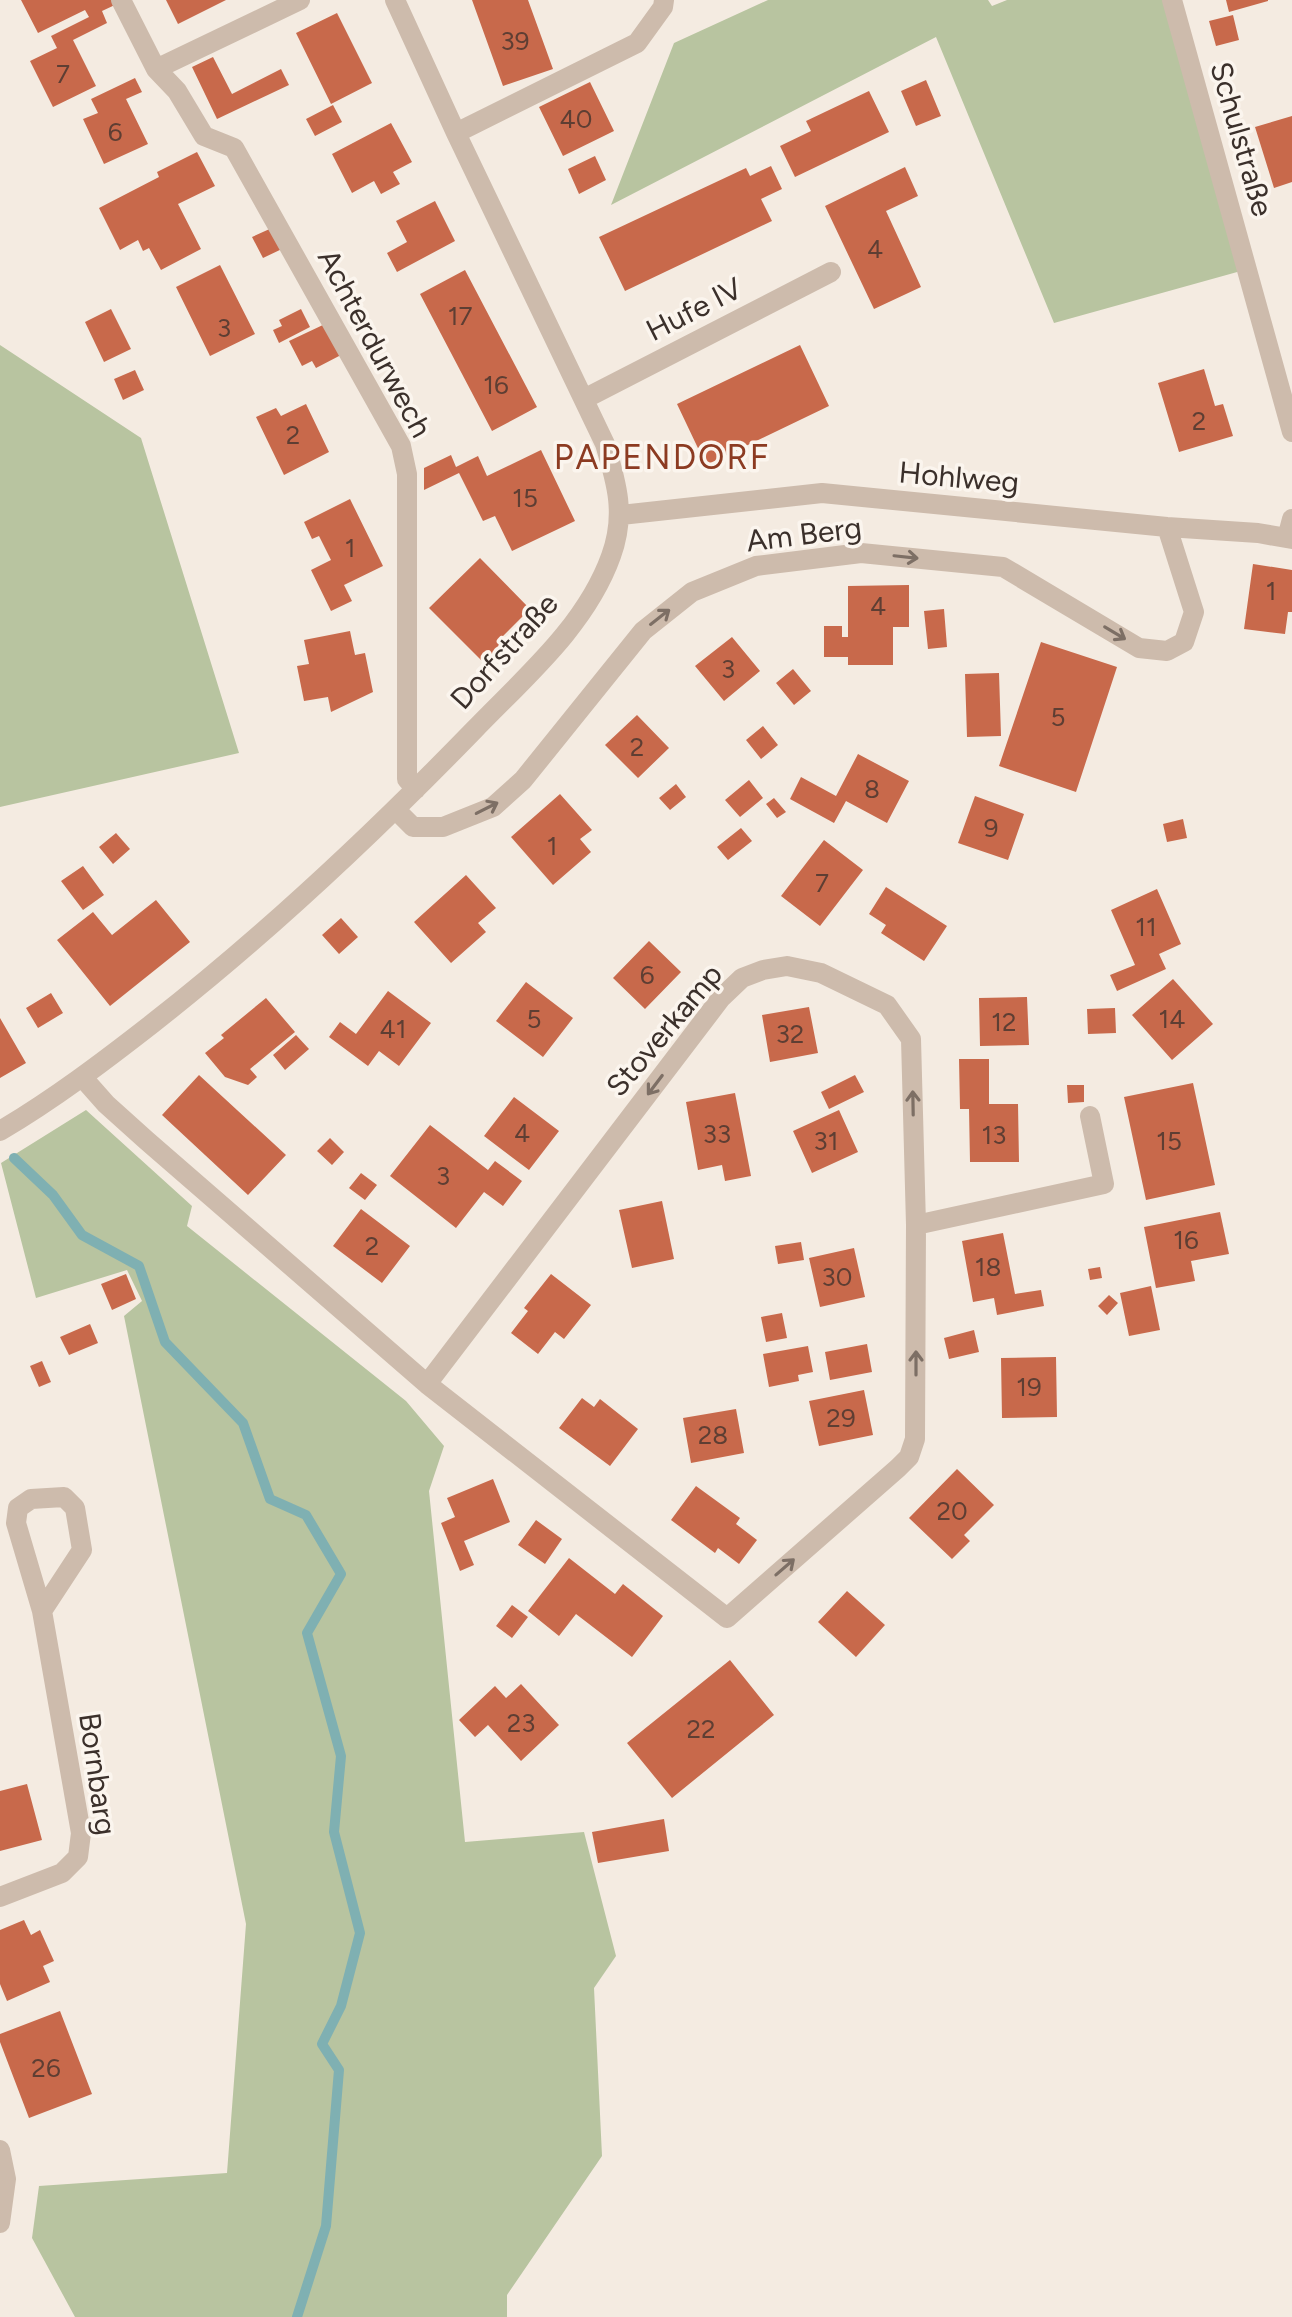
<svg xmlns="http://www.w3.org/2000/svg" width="1292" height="2317" viewBox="0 0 1292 2317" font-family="Figtree,sans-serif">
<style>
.green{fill:#b8c4a0}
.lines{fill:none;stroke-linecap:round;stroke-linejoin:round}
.stream{stroke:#7fb0b2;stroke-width:10}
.building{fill:#c8694b}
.street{stroke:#cdbbac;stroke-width:20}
.oneway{stroke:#7d6f65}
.labels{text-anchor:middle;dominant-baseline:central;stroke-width:7;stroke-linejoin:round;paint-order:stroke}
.number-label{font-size:26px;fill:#5e3e33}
.street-label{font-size:30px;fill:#3b302b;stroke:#fbf5ee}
.quarter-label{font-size:34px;letter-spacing:2px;fill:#8c3b22;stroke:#fbf5ee}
</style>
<rect width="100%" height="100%" fill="#f4ebe1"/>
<path class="green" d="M768 0H988L992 6 1007 0H1172L1248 269 1054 323 936 37 611 205 674 43Z
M0 345 141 438 239 753 0 807Z
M86 1110 192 1206 187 1226 406 1401 444 1446 429 1491 465 1842 584 1832 616 1956 594 1988 602 2156 507 2295V2317H75L32 2238 39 2186 227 2173 246 1924 124 1316 142 1301 127 1270 36 1298 1 1163Z"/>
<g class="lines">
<path class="stream" d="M14 1158 53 1195 82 1235 139 1266 165 1342 243 1423 270 1499 306 1515 341 1574 307 1633 341 1756 334 1832 360 1933 341 2006 322 2044 339 2070 326 2226 297 2317"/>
</g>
<path class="building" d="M21 0H115L117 4 102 11 107 23 73 40 96 86 53 107 30 61 57 48 51 36 89 17 85 10 38 33Z
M166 0H226L178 24Z
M472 0H528L553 69 503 86Z
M1226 0H1268V1L1229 12Z
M337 13 372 83 331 104 296 33Z
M1233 15 1239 40 1216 46 1209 21Z
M213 57 232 94 281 69 289 85 217 119 192 67Z
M135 78 142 92 126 99 148 144 104 164 83 119 98 113 91 99Z
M926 80 941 116 916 126 901 91Z
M590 82 614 131 563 156 539 107Z
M869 91 889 132 795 177 780 146 811 131 806 121Z
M333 105 342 122 315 136 306 119Z
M1292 116V182L1274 188 1255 127Z
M391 123 412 162 393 172 400 184 381 194 374 181 352 193 332 154Z
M197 152 215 186 178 204 201 249 161 270 149 248 143 251 138 240 120 250 99 208 159 177 157 172Z
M595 156 606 180 579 194 568 169Z
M771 166 782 189 761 199 772 221 625 291 599 237 746 168 750 176Z
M905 167 918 196 886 211 921 287 874 309 825 206Z
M435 201 455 241 397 272 387 253 407 242 396 221Z
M274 227 284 248 263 258 252 237Z
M220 265 255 334 210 356 176 287Z
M465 270 537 407 492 431 420 294Z
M111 309 131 349 104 362 85 322Z
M301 309 310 327 279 343 273 330 282 326 279 320Z
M325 324 341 355 316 368 312 361 302 366 289 341Z
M800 345 829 406 706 465 677 404Z
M1204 369 1215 406 1223 404 1233 436 1179 452 1158 383Z
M135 370 144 390 123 400 114 379Z
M306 404 329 452 284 475 256 417 276 408 281 416Z
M541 450 575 521 512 551 495 516 483 521 459 473 424 490V468L451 455 456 467 478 456 487 476Z
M350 499 383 566 344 585 352 601 331 611 311 570 331 560 319 536 312 539 304 522Z
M480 558 530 609 500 639 508 647 488 667 429 608Z
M1253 564 1292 570V612H1288L1285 634 1244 629Z
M909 585V627H893V665H848V657H824V626H842V637H848V586Z
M944 609 947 647 928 649 924 611Z
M350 631 355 655 365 653 373 692 331 712 328 697 304 701 297 666 309 664 304 640Z
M732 637 760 671 724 701 695 666Z
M1041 642 1117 667 1076 792 999 766Z
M793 669 811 691 794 705 776 683Z
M999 673 1001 736 967 737 965 674Z
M637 715 669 748 638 778 605 745Z
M763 726 778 745 761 759 746 740Z
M858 754 909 781 887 823 846 801 834 823 790 799 801 777 836 796Z
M749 780 763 798 740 817 725 800Z
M676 784 686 797 670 810 659 798Z
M560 794 592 830 580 839 591 852 553 885 511 837Z
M975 796 1024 814 1008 860 958 843Z
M774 798 786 812 777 818 766 804Z
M1183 819 1187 838 1167 842 1163 824Z
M741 828 752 841 728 860 717 847Z
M116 833 130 849 113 864 99 847Z
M824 840 863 870 820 926 781 896Z
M83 866 104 895 83 910 61 881Z
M466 875 496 908 478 923 486 932 451 963 414 922Z
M886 887 947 926 924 961 881 933 886 925 869 914Z
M1157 889 1181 944 1159 954 1166 969 1117 991 1110 975 1135 965 1111 910Z
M156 900 190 942 110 1006 57 940 93 912 112 935Z
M341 918 358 937 339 954 322 935Z
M649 941 681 972 645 1009 613 978Z
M1173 979 1213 1024 1172 1060 1132 1015Z
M526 982 573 1018 543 1057 496 1021Z
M388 991 431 1023 399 1066 379 1051 368 1066 329 1037 340 1022 356 1034Z
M51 993 63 1013 38 1028 26 1008Z
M1027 997 1029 1045 980 1046 979 998Z
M266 998 295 1032 250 1069 257 1077 248 1085 225 1077 205 1053 224 1038 221 1035Z
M809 1007 818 1053 770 1062 762 1015Z
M1115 1008 1116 1033 1088 1034 1087 1009Z
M0 1018 26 1063 0 1078Z
M296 1035 309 1049 285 1070 273 1055Z
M959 1059H989V1104H1018L1019 1162H970L969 1109H960Z
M199 1075 286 1155 248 1195 162 1115Z
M855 1075 864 1092 829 1109 821 1092Z
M1193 1083 1215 1185 1146 1200 1124 1097Z
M1067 1085H1084V1102L1068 1103Z
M735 1093 751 1176 725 1181 722 1165 698 1170 686 1102Z
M514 1097 559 1131 529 1170 484 1136Z
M839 1110 858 1152 812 1173 793 1131Z
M430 1125 488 1170 495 1161 522 1181 503 1206 484 1192 456 1228 390 1176Z
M330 1138 344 1152 332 1165 317 1151Z
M361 1173 377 1185 365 1200 349 1188Z
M662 1201 674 1259 632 1268 619 1210Z
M361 1209 410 1246 382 1283 333 1246Z
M1220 1212 1229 1254 1191 1261 1195 1281 1156 1288 1144 1227Z
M1003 1233 1015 1294 1041 1290 1044 1306 997 1315 994 1298 973 1302 962 1241Z
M801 1242 804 1260 778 1264 775 1246Z
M854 1248 865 1297 820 1307 809 1258Z
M1100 1267 1102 1278 1090 1280 1088 1269Z
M126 1274 136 1299 112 1310 101 1284Z
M551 1274 591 1305 564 1339 555 1332 538 1354 511 1333 528 1311 524 1308Z
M1151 1286 1160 1330 1129 1336 1120 1293Z
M1109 1295 1118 1303 1107 1315 1098 1306Z
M782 1313 787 1338 766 1342 761 1317Z
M90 1324 98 1343 69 1355 60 1337Z
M974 1330 979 1352 949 1359 944 1338Z
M867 1344 872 1372 830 1380 825 1352Z
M808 1346 813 1372 798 1375 799 1381 769 1387 763 1354Z
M1056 1357 1057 1417 1002 1418 1001 1358Z
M42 1361 51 1382 39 1387 30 1366Z
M864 1390 873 1435 819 1446 809 1401Z
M582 1398 594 1407 600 1399 638 1429 610 1466 559 1428Z
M736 1409 744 1453 691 1463 683 1418Z
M957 1469 994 1505 964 1535 970 1541 952 1559 909 1518Z
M493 1479 510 1522 464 1541 474 1565 460 1571 441 1523 455 1517 447 1498Z
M696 1486 740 1518 736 1524 757 1540 739 1564 718 1548 715 1553 671 1520Z
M536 1520 562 1539 545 1564 518 1545Z
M569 1558 615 1594 623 1584 663 1616 632 1657 576 1614 559 1636 528 1611Z
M847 1591 885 1625 856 1657 818 1622Z
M512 1605 528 1617 512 1638 496 1626Z
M730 1660 774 1715 672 1798 627 1743Z
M521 1684 559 1725 521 1761 488 1725 475 1737 459 1720 495 1686 506 1698Z
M27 1784 42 1840 0 1851V1791Z
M664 1819 669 1851 598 1863 592 1832Z
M24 1920 31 1935 40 1930 54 1961 43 1966 50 1982 7 2001 0 1984V1930Z
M60 2011 92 2094 29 2118 0 2042V2034Z"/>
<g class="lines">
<path class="street" d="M121 0 156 69 177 91 204 136 234 148 401 446 407 474V779L416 789
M1172 0 1292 432
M156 69 300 0
M456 133 637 43 663 7 664 0
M584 399 831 272
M621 515 822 493 1167 527 1258 533 1292 539
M1287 538 1292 519
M396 810 413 827H443L493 807 523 780 643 631 692 592 756 566 861 553 1003 567 1139 648 1167 651 1184 642 1194 612 1167 527
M83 1078 106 1104 146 1140 427 1384 727 1618 898 1468 909 1457 915 1439 916 1225 911 1039 887 1005 821 973 787 966 763 970 742 978 721 998 427 1384
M0 1131C54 1099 103 1062 153 1023 267 934 373 834 474 730 524 678 586 626 611 556 626 515 617 484 605 444L456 133 395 0
M916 1225 1104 1184 1090 1116
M0 1897 62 1873 78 1857 81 1833 42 1611 16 1523 18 1508 31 1499 64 1497 75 1508 82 1550 42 1611
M0 2150 6 2179 0 2223"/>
</g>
<defs><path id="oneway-shaft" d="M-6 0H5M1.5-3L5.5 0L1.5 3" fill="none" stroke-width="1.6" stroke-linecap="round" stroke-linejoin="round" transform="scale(2)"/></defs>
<g class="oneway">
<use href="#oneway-shaft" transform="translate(906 557) rotate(6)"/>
<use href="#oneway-shaft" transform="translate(660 617) rotate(-38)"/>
<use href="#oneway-shaft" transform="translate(1115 633) rotate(31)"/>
<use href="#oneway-shaft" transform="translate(487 808) rotate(-27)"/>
<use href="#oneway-shaft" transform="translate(655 1085) rotate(127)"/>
<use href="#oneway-shaft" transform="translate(913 1103) rotate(-91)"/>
<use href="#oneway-shaft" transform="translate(916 1363) rotate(-90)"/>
<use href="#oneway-shaft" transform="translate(785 1567) rotate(-41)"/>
</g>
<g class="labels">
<g class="number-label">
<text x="515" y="41">39</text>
<text x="63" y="74">7</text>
<text x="576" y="119">40</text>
<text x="115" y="132">6</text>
<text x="875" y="249">4</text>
<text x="460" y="316">17</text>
<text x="224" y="328">3</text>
<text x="496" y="385">16</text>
<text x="1199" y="421">2</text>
<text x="293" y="435">2</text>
<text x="525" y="498">15</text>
<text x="350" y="548">1</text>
<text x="1271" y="591">1</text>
<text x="878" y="606">4</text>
<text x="728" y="669">3</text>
<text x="1058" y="717">5</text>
<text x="637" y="747">2</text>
<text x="872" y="789">8</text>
<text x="991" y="828">9</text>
<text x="552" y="846">1</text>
<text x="822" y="883">7</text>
<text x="1146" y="927">11</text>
<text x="647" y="975">6</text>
<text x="534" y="1019">5</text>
<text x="1172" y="1019">14</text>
<text x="1004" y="1022">12</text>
<text x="393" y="1029">41</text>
<text x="790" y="1034">32</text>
<text x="522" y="1133">4</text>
<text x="717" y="1134">33</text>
<text x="994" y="1135">13</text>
<text x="826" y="1141">31</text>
<text x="1169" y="1141">15</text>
<text x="443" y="1176">3</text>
<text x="1186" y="1240">16</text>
<text x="372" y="1246">2</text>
<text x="988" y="1267">18</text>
<text x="837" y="1277">30</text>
<text x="1029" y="1387">19</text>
<text x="841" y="1418">29</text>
<text x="713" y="1435">28</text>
<text x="952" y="1511">20</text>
<text x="521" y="1723">23</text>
<text x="701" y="1729">22</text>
<text x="46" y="2068">26</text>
</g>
<g class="street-label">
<text transform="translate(1242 139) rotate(74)">Schulstraße</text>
<text transform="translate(694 309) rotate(-27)">Hufe IV</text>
<text transform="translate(375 343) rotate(62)">Achterdurwech</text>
<text transform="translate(959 477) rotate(5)">Hohlweg</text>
<text transform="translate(804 534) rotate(-7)">Am Berg</text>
<text transform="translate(504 651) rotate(-48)">Dorfstraße</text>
<text transform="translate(664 1030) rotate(-50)">Stoverkamp</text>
<text transform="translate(98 1774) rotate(82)">Bornbarg</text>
</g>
<g class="quarter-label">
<text x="662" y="457">PAPENDORF</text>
</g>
</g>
</svg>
